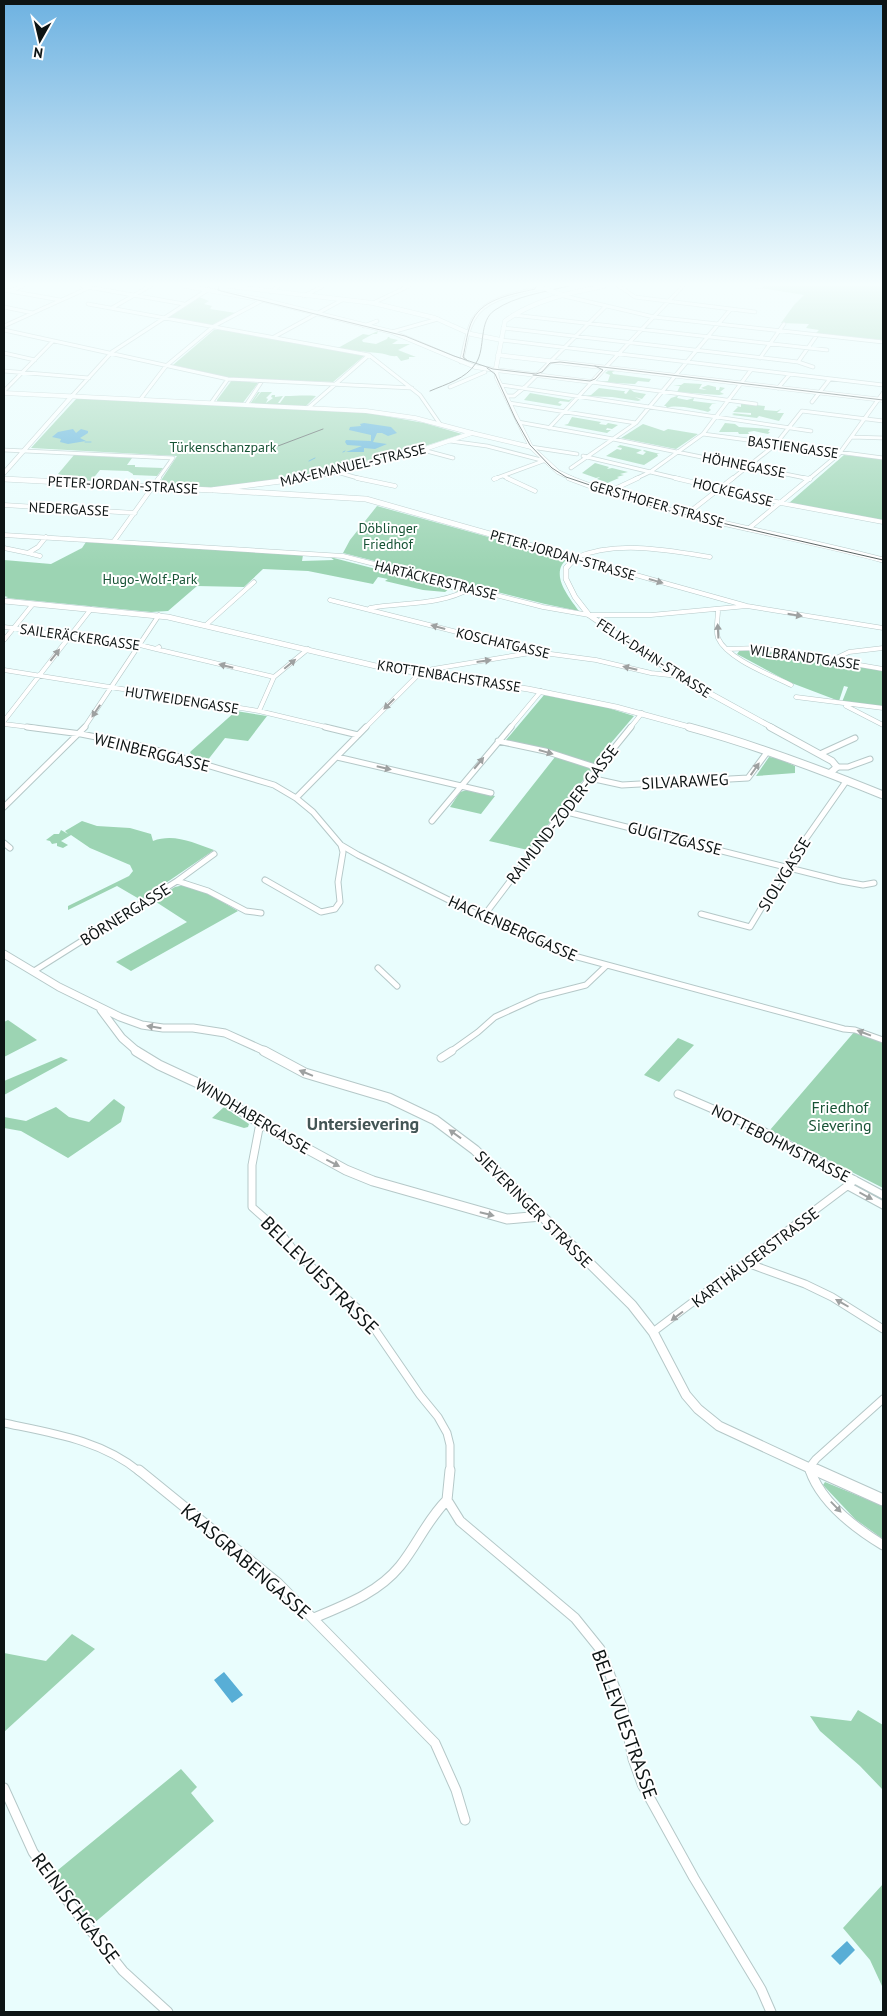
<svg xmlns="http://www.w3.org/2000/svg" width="887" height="2016" viewBox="0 0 887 2016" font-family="'PT Sans',sans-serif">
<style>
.green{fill:#9cd4b3}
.water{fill:#58aed6}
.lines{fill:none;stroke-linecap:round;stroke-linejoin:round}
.stream{stroke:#58aed6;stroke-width:1}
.minor-far4-casing{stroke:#b5c8c8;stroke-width:4.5}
.minor-far3-casing{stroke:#b5c8c8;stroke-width:5}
.minor-far2-casing{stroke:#b5c8c8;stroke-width:7}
.minor-far1-casing{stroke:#b5c8c8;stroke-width:9}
.minor-casing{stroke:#b5c8c8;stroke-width:11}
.tertiary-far2-casing{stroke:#b5c8c8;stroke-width:5}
.tertiary-far1-casing{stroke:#b5c8c8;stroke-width:6}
.tertiary-casing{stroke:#b5c8c8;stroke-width:8}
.secondary-far4-casing{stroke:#b5c8c8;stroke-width:5}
.secondary-far3-casing{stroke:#b5c8c8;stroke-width:6}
.secondary-far2-casing{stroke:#b5c8c8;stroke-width:9}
.secondary-far1-casing{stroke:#b5c8c8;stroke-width:11}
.secondary-casing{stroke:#b5c8c8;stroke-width:13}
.minor-far4{stroke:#fff;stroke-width:3}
.minor-far3{stroke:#fff;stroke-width:4}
.minor-far2{stroke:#fff;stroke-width:5}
.minor-far1{stroke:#fff;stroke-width:7}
.minor{stroke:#fff;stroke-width:9}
.tertiary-far2{stroke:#fff;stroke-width:4}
.tertiary-far1{stroke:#fff;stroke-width:5}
.tertiary{stroke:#fff;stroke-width:6}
.secondary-far4{stroke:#fff;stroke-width:4}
.secondary-far3{stroke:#fff;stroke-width:5}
.secondary-far2{stroke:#fff;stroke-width:7}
.secondary-far1{stroke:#fff;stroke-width:9}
.secondary{stroke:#fff;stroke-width:11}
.tram{stroke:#4d5757;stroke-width:1}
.rail{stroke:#4d5757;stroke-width:1}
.tertiary-bridge-casing{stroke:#b5c8c8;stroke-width:5;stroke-linecap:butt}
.tertiary-bridge{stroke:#fff;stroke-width:4}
.oneway{fill:#9ea1a1}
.labels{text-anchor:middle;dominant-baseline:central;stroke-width:4;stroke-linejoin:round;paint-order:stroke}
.far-park-label{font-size:14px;fill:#175335;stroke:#fff}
.far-street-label{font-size:14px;fill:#0d1414;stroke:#fff}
.street-label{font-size:16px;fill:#0d1414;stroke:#fff}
.park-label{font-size:16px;fill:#175335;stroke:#fff}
.neighbourhood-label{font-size:18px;font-weight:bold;fill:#455;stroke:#fff}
.near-street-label{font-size:19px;fill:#0d1414;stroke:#fff}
</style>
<rect width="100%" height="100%" fill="#e9fdfd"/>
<path class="green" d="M761 286H883V340L816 333 819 330 806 328 809 324 781 323 794 305 804 295 760 288Z
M199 297 209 301 204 304 212 306 210 309 236 313 213 325 169 317Z
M221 329 364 356 333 382 230 378 173 365 214 330Z
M378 331 377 334H373L362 340 363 342 376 344 387 339 388 337H385H390L389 338 398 340 392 344H410L398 350 416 357H409V359L401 361 397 356C390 357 384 353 378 353 364 352 352 350 338 348L363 334 369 335Z
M608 371H615L612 372 613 374 651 379 649 382 638 381 635 384 598 382 608 381 610 375 605 373Z
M232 380 258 383 242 404 217 403V400Z
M684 383 702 384 699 389 707 390 701 388 708 385 716 387V390H719L720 387 725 388 720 392 724 394 719 395 677 392 680 386 673 385H681Z
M599 388 623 391H625L624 393 626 394 630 389 634 392 646 394 642 399 635 397 641 400 638 401 612 397 584 396 591 395Z
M258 392H260L253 402 261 392H272L266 398 268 399 266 403 273 398 271 397 272 395H275V397L283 396 278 403H280L285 396C296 396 305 395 316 396L306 406H307L250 404Z
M530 393 569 400 573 398 569 402 560 401 558 403 562 404 560 406 524 400Z
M677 396H678L677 398 687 400 694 398 693 401 717 404H712L709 408 711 410 708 412C697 409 675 404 667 408L666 406H664L671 398Z
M77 398 357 411 424 423 462 434 394 456 305 476 213 488 158 485 177 456 31 448Z
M741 403 765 406 764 410 777 411 781 409 777 413H784L779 421 759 416 757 418 732 415 734 414 732 413 751 415V413L733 412 738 407 736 406 741 407Z
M572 417 601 422 599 424 606 425 608 423 618 425 612 429 607 428 606 430H611L607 433 564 425 568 424Z
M725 423 735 424 739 427 770 429 768 432H770L768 434 754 431 748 432 749 434H739L738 432H719Z
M643 424 664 431 668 429 698 434 676 449 621 438Z
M620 445 642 450 636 453 643 455 646 452 643 451 644 450 660 454H657L658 456 644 465 606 456 617 449 621 450 622 448 617 447Z
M74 455 132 458 127 465H135V467L163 468 157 476 133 475V474L128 471 100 470 91 481 58 479 62 475 58 474Z
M844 455 883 459V520L789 503Z
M595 463 609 467 607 469 612 468 628 472 620 474 624 475 617 477 619 478 605 484 606 482 597 479 600 477 596 478 582 473Z
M377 506 567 559C549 574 569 597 579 611L545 604 343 553 350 540Z
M86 542 303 555 302 561 334 560 330 557 460 591 457 592 449 589 445 592 423 590 385 581 388 579 378 577 373 584 308 571 263 569 244 587 197 586 168 611 151 612 6 598 8 597 4 596V560L51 564 82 548Z
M740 650 768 652 883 670V708L842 702 848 687 844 686 839 701 789 682 737 654Z
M544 695 605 707 634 716 593 764 545 749 506 740Z
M236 711 267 716 248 741 225 738 207 761 192 756 190 752Z
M555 757 592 769 528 850 489 841Z
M769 757 777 758 795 766V773L756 776Z
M467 790 495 796 481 814 450 807 460 792Z
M82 821 97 826 130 828 151 834 153 841C174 833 194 843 214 850L141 900 117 886 68 910V906L129 876 133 871 130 865 90 848 71 835 61 841 68 845 63 848 57 846V843L52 844 50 841 46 840 54 834H59L61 830 68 834 65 831Z
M184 885 209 894 238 911 131 971 116 962 187 922 153 900 175 887Z
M8 1020 37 1040 4 1057V1022Z
M855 1031 883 1042V1188L770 1130Z
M678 1038 694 1045 659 1082 644 1075Z
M61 1057 68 1060 4 1095V1081Z
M114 1099 125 1107 121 1122 68 1158 21 1131 4 1128V1117L26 1121 56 1107 69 1117 89 1122Z
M224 1107 249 1124 248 1127 244 1128 212 1118Z
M825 1482 883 1506V1539L855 1519 823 1485Z
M72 1634 95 1649 4 1732V1653L46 1661Z
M858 1710 883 1725V1790L860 1766 820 1731 810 1716 851 1721Z
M181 1769 197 1787 191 1793 214 1821 86 1930 47 1879Z
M883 1884V1985L882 1986 870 1960 843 1928Z"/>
<path class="water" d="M364 423 391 427 397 433 388 436 382 433H377L373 442 387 444 375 449 364 448V452H346L362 446 347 445 345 442 346 440 371 441V435L349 430 350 427 361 426 360 424Z
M73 429 76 433 81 429 88 431V433L80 438 86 441 68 444 60 442 61 439 52 437 58 432Z
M224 1672 243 1695 232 1703 214 1680Z
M847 1941 855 1950 840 1965 831 1956Z"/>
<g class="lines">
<path class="stream" d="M85 442H91
M343 452 345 451
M309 461 315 458"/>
<g class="minor-far4-casing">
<path id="minor-far4" d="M82 286 184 304
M619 286 635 297 755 312
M757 286 761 287
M4 290 60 300
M10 291 22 286
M271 292 278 286
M304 296 323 286
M564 296 654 317 883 342
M373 303 409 286
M88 304 369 355 420 395 440 424
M4 307 33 313
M112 308 150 286
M513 315 827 350
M4 326 88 288
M364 326 377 321
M503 328 798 362 813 367
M4 330 228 379 412 388
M392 332 438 319
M274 337 342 300
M501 340 883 385
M4 353 35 360
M760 358 784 324
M461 362C465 349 466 333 473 320 485 297 519 293 542 288
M798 362 817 335
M605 368 683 286
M4 371 89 378
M501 385 811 431
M450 387 485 372
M778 388 789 375
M4 391 53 341
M72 396 112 352 209 289
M506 396H514L525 387 605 307
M140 400 166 366 214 326 263 300
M812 402 830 379
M211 403 228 379
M509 403 636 423
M246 405 262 381
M308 408 369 355
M518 422 613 439 810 479
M549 428 592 382 756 404
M703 434 883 458
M852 437 883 438
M450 441 487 446 545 461
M531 447 577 454
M4 450 173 458
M423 450 453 458
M583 456 680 479
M571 468 636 423 730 310
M337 472 361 479
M503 476 509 479
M158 479 173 458
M494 479 543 461
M635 479 650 472 703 434 751 370
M732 479 775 445 802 411 883 421
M809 479 839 454 883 393"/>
</g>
<g class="minor-far3-casing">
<path id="minor-far3" d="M357 478 395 486
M507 478 535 491
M675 478 781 503 883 522
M804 478 810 479
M494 479 497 478
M608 492 638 478
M4 505 135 513
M687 514 733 478
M748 529 810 478
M4 535 343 556 543 607 589 615H651L747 606
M114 541 159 478
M4 548 28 553 38 547 46 537
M28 553 40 556
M575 558 747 606 883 628
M575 558C616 540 667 550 710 557
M330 600 536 652 596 660 651 673 678 676
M370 608C404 602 440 606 471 588
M718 610C718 619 715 630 718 638 727 659 771 675 791 685
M207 624 254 582
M4 627 140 645 156 649 159 647
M4 640 33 604
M156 649 274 677
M726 649 760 648 883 669
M832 660 849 652 883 648
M4 670 259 711 330 728
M796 697 883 708
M846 706 883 725
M259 711 274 677 308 649
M4 721 91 609
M4 724 37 728
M84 728 159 615
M365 728 420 673 433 669 536 652
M510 728 541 691
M630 728 642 713"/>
</g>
<g class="minor-far2-casing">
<path id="minor-far2" d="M27 727 81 734 146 747 274 785 296 798 313 812 341 845 358 855 483 917 574 956 844 1029 855 1030 883 1040
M325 727 358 735
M498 741 545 751 598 768
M820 754 855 738
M337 757 491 793
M837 767H848L870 759
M590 778 622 785 748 778 768 751
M296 798 366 727
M4 807 85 727
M563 811 841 881 863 885 874 883
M432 821 511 727
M4 843 10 848
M265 880 321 912 335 909 340 902 338 882 343 852 341 845
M177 881 208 891 246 911 261 913
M701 914 750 927 786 867 847 780
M483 917 563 811 631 727
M378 968 397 986
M34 971 177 881 214 854
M450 1052 478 1032 495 1017 539 997 586 985 606 966"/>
</g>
<g class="minor-far1-casing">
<path id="minor-far1" d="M441 1058 452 1051
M678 1094 757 1128 883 1195
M260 1123 252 1165V1207L278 1230 295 1252 365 1315 420 1395 438 1417 447 1433 450 1445V1472
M848 1186 883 1205
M747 1263 805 1284 832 1297 883 1329
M653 1332 855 1180
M4 1423C52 1433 101 1440 140 1472
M810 1472 809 1468 816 1459 883 1399"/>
</g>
<g class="minor-casing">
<path id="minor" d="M139 1470 278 1583 435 1743 456 1790 465 1820
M450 1470 447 1500 460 1521 575 1618 600 1649 623 1709 633 1759 642 1784 694 1878 761 1989 771 2012
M810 1470C821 1502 855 1528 883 1545
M314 1618C345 1605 378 1593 400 1566 417 1545 427 1520 447 1500
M4 1788 33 1852 69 1903 123 1971 168 2012"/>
</g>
<g class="tertiary-far2-casing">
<path id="tertiary-far2" d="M538 286 548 290
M498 355 883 400
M496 370 592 382 605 368
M4 393 366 411 415 418 472 433
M531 447 558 472 573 479
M4 473 72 396"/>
</g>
<g class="tertiary-far1-casing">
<path id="tertiary-far1" d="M569 478C671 518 778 532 883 560
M214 490 366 499 575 558
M575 558 566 568V579L575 597 589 615 678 676 773 728"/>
</g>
<g class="tertiary-casing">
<path id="tertiary" d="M770 727 832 761 837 767 830 773"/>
</g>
<g class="secondary-far4-casing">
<path id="secondary-far4" d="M185 286 263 300 392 332 475 367 496 370
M228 286 373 303 435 318 471 334 501 340
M531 447 497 378 496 368 505 321C534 300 569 293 604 286
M298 479 337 472 419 451 472 433 531 447"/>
</g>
<g class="secondary-far3-casing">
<path id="secondary-far3" d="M4 479 211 490 305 478
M4 601 168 617 380 667 528 689 616 707 693 728"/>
</g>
<g class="secondary-far2-casing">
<path id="secondary-far2" d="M689 727C756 745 819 769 883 795
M4 954 59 987 120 1017 142 1025 163 1028H193L225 1033 267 1052
M101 1010 122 1038 138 1052"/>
</g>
<g class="secondary-far1-casing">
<path id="secondary-far1" d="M136 1051 159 1065 202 1085 260 1123 346 1170 373 1181 507 1219 541 1216
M264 1051 305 1073 389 1098 435 1120 475 1150 632 1305 653 1332 686 1395 698 1409 719 1426 818 1472"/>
</g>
<g class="secondary-casing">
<path id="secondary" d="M816 1470 883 1500"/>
</g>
<use href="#minor-far4" class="minor-far4"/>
<use href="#minor-far3" class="minor-far3"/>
<use href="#minor-far2" class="minor-far2"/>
<use href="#minor-far1" class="minor-far1"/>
<use href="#minor" class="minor"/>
<use href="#tertiary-far2" class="tertiary-far2"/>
<use href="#tertiary-far1" class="tertiary-far1"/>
<use href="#tertiary" class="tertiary"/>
<use href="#secondary-far4" class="secondary-far4"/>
<use href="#secondary-far3" class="secondary-far3"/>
<use href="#secondary-far2" class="secondary-far2"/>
<use href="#secondary-far1" class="secondary-far1"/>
<use href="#secondary" class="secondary"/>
<path class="tram" d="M219 286 218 290 221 291 405 336 454 356 493 369 536 374 542 372 550 363 560 362 883 400
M468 361 463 357C466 345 467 330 473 319 484 298 514 294 535 289L536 286
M487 368 495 374 515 418 530 445 552 468 566 477 661 509 883 560
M533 375 590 381 595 379 603 370 595 366"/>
<path class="rail" d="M430 391C446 384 466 379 476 363 486 348 478 321 495 310 515 296 545 292 569 286
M278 446 323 429"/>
<g class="tertiary-bridge-casing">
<path id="tertiary-bridge" d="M548 290 560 294"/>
</g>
<use href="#tertiary-bridge" class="tertiary-bridge"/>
</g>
<defs><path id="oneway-solid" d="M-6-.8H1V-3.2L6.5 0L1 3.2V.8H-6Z" transform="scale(1.25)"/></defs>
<g class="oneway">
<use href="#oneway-solid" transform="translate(656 581) rotate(16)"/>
<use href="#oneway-solid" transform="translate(795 615) rotate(9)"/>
<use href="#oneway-solid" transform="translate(438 627) rotate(-165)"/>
<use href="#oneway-solid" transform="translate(718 631) rotate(-93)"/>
<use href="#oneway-solid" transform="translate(55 655) rotate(-52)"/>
<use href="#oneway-solid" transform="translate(484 661) rotate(-8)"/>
<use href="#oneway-solid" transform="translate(290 664) rotate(-40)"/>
<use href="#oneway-solid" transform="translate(226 666) rotate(-166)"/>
<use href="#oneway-solid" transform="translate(630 668) rotate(-167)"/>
<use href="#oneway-solid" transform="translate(389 704) rotate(135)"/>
<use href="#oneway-solid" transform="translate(96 711) rotate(124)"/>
<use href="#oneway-solid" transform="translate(546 752) rotate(16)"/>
<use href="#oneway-solid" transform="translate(479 763) rotate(-50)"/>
<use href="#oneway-solid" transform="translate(384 768) rotate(13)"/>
<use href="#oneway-solid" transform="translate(755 769) rotate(-55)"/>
<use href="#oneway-solid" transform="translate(154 1027) rotate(-171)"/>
<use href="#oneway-solid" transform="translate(864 1033) rotate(-159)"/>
<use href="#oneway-solid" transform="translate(306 1073) rotate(-158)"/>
<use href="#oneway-solid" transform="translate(455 1134) rotate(-144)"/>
<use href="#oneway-solid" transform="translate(333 1163) rotate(27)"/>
<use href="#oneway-solid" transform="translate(866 1196) rotate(28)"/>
<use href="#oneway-solid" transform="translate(487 1214) rotate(14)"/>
<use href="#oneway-solid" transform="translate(842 1303) rotate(-150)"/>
<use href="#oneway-solid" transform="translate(677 1316) rotate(143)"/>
<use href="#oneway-solid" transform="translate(836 1507) rotate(46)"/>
</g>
<linearGradient id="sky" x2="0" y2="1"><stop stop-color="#6eb2e1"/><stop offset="0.5" stop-color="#f5fefe"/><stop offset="1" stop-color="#f5fefe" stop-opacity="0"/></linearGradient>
<rect width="887" height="569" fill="url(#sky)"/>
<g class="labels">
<g class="far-park-label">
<text x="223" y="447">Türkenschanzpark</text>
<text x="388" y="528">Döblinger<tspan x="388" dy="16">Friedhof</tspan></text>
<text x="150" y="579">Hugo-Wolf-Park</text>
</g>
<g class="far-street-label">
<text transform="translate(793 447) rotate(8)">BASTIENGASSE</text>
<text transform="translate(353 465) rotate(-13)">MAX-EMANUEL-STRASSE</text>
<text transform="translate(744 465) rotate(11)">HÖHNEGASSE</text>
<text transform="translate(123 485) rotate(3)">PETER-JORDAN-STRASSE</text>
<text transform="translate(733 492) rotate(14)">HOCKEGASSE</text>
<text transform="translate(657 504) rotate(16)">GERSTHOFER STRASSE</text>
<text transform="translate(69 509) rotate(3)">NEDERGASSE</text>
<text transform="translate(563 555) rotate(16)">PETER-JORDAN-STRASSE</text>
<text transform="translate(436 580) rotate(14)">HARTÄCKERSTRASSE</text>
<text transform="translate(80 637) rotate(8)">SAILERÄCKERGASSE</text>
<text transform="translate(503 643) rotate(13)">KOSCHATGASSE</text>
<text transform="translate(805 657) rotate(8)">WILBRANDTGASSE</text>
<text transform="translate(654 658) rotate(33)">FELIX-DAHN-STRASSE</text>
<text transform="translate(449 676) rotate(9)">KROTTENBACHSTRASSE</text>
<text transform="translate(182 700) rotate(9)">HUTWEIDENGASSE</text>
</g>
<g class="street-label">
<text transform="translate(152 752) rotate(14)">WEINBERGGASSE</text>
<text transform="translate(685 781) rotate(-3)">SILVARAWEG</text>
<text transform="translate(562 814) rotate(-52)">RAIMUND-ZODER-GASSE</text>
<text transform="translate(675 838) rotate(14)">GUGITZGASSE</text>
<text transform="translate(784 874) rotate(-58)">SIOLYGASSE</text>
<text transform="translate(125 914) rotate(-32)">BÖRNERGASSE</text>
<text transform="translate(513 928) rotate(24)">HACKENBERGGASSE</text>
<text transform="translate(253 1116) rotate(31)">WINDHABERGASSE</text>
<text transform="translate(781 1143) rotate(27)">NOTTEBOHMSTRASSE</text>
<text transform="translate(534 1209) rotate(45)">SIEVERINGER STRASSE</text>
<text transform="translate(755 1257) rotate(-37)">KARTHÄUSERSTRASSE</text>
</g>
<g class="park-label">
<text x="840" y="1107">Friedhof<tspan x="840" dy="18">Sievering</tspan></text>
</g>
<g class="neighbourhood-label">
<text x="363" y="1123">Untersievering</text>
</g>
<g class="near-street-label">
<text transform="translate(320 1275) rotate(45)">BELLEVUESTRASSE</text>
<text transform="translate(246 1561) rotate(41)">KAASGRABENGASSE</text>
<text transform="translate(625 1724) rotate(70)">BELLEVUESTRASSE</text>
<text transform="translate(76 1908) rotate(53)">REINISCHGASSE</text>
</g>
</g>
<rect width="887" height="2016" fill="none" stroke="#0d1414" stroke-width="10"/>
<g transform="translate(40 40) rotate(188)" stroke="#ffffff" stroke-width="4" paint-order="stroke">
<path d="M0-4L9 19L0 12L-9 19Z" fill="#0d1414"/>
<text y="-8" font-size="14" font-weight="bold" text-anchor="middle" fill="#0d1414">N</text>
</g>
</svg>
